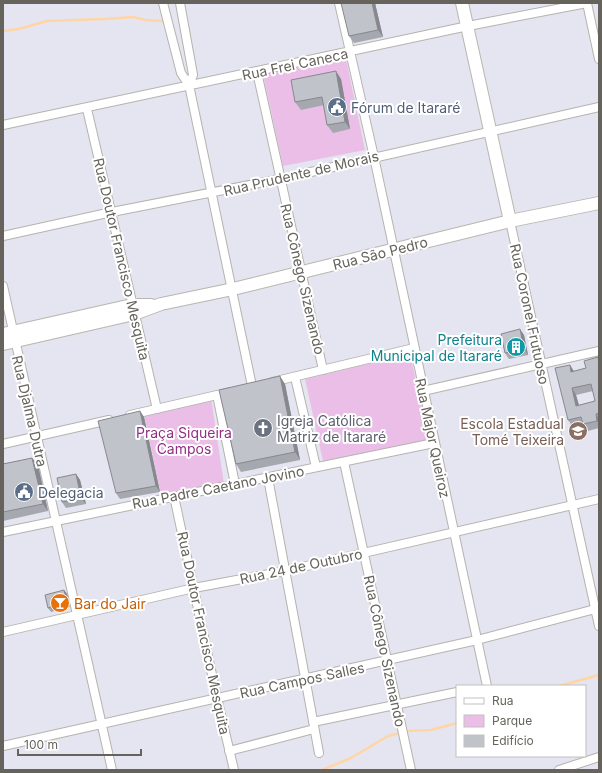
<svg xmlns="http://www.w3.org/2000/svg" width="602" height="773" viewBox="0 0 602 773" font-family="Inter,sans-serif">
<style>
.green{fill:#eabee6}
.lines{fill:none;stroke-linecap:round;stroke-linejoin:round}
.stream{stroke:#ffd5a5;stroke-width:2.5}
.street-casing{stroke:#b5b3ad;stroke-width:10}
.secondary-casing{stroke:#b8b6ae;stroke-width:14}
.street{stroke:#fff;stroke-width:8}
.secondary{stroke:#fff;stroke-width:12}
.wall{fill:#a6a8af;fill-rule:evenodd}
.shaded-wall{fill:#87888e}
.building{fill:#c1c3cb;stroke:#87888e;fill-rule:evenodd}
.labels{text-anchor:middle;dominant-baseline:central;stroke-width:4;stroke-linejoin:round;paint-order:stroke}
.street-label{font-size:14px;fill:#66635c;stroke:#fff}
.service-label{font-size:14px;fill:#4e5e75;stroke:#fff;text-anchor:start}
.culture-label{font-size:14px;fill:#0d838f;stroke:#fff;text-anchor:end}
.worship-label{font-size:14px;fill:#5b616d;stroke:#fff;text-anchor:start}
.education-label{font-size:14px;fill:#785e54;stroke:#fff;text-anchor:end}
.park-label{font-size:14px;fill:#922f84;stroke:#fff}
.food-label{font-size:14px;fill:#c56008;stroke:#fff;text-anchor:start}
</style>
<rect width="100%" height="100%" fill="#e4e5f0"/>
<path class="green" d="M346 59 365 150 283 166 263 74Z
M410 354 429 440 323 461 305 379Z
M211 398 224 484 161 495 144 414Z"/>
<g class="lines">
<path class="stream" d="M3 31 19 29 47 21 105 19 133 17 145 20 162 21
M559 686 599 675
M322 770 351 758 388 736 408 731 431 730 457 723"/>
<g class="street-casing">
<path id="street" d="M163 3 181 73 189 85
M180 3 192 69 193 75 189 85 252 386
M339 3 374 157 487 686
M587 3 599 59
M257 72 323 370
M87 109 157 409
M3 125 468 26 587 3
M510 221 599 626
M3 236 112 212 280 179 599 107
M3 286 112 770
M295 377 316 467
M272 382 414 348
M423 391 599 351
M217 395 235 484
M130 415 230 392
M3 444 109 420
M344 462 411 770
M268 478 319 753
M174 496 217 698 234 770
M3 532 434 443
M3 632 194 588 285 571 599 499
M313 722 457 692
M3 746 477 640 599 608
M229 751 314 729
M559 770 599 757"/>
</g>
<g class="secondary-casing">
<path id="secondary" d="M462 3 510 221
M3 334 132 305H151
M3 344 134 314 161 304 233 289 510 221 599 203"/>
</g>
<use href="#street" class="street"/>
<use href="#secondary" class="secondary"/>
</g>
<path class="wall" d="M375 3 383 37 354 43 349 36Z
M341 79 350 129 333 133 327 125 324 105 301 110 295 102Z
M524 335 528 355 509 359 505 353Z
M599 359V428L588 431 583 425 573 427 568 420 570 365 574 371 586 368ZM593 391 595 401 579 405 576 395Z
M285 384 300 460 241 472 236 464Z
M140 411 144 417 160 492 120 499 116 493Z
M32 458 38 465 48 511 3 521V464Z
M76 474 80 480 86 504 66 508 62 502Z
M64 590 67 594 70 607 51 612 48 608Z"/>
<path class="shaded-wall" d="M372 3H375L383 37 378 30Z
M336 71 341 79 350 129 345 122Z
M520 329 524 335 528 355 524 349Z
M570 365 574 372H571Z
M280 376 285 384 300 460 295 452Z
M572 388 576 395 581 413 576 406Z
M140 411 144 417 160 492 156 486Z
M596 414 599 419V423L597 421Z
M32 458 38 465 48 511 43 504Z
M76 474 80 480 86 504 81 498Z
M64 590 67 594 70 607 67 603Z"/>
<path class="building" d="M341 3H372L378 30 349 36Z
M336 71 345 122 327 125 322 97 295 102 291 80Z
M520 329 524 349 505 353 501 334Z
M598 357 599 363V413L596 414 597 421 583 424 581 417 568 420 555 368 570 365 571 372 586 368 584 361ZM591 384 595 401 576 406 572 388Z
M280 376 295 452 236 464 219 390Z
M140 411 156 486 116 493 98 421Z
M32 458 43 504 3 512V464Z
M76 474 81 498 62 502 57 478Z
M64 590 67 603 48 608 45 595Z"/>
<defs>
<g id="civic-disc" transform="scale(1)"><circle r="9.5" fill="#5c6f8a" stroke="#fff"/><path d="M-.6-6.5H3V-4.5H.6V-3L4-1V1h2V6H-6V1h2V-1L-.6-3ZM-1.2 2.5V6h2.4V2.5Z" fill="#fff"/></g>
<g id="building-disc" transform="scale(1)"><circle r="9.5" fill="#0f9aa8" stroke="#fff"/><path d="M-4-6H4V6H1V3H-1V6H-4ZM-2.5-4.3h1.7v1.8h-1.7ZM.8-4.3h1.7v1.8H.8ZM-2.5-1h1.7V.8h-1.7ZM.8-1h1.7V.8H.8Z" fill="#fff"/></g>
<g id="church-disc" transform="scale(1)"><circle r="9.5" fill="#6b7280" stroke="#fff"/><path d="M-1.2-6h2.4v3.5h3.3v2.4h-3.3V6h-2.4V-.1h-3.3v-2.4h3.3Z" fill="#fff"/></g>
<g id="school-disc" transform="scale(1)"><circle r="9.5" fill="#8d6e63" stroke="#fff"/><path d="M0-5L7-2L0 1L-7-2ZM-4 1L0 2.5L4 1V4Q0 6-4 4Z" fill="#fff"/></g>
<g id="bar-disc" transform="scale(1)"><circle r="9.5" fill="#e8710a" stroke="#fff"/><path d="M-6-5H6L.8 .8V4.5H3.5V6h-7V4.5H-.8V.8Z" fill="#fff"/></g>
</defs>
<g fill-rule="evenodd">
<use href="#civic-disc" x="337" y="107"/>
<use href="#building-disc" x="516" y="347"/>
<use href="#church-disc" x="263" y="428"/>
<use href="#school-disc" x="578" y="431"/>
<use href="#civic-disc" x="24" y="492"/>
<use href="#bar-disc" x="60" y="603"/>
</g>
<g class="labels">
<g class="street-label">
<text transform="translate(295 64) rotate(-12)">Rua Frei Caneca</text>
<text transform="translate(301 173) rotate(-13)">Rua Prudente de Morais</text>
<text transform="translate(380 253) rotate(-14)">Rua São Pedro</text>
<text transform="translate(122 259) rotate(77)">Rua Doutor Francisco Mesquita</text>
<text transform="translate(303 279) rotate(77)">Rua Cônego Sizenando</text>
<text transform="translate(530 314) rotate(78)">Rua Coronel Frutuoso</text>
<text transform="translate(30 411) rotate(77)">Rua Djalma Dutra</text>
<text transform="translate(433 438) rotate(78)">Rua Major Queiroz</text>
<text transform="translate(218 487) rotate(-11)">Rua Padre Caetano Jovino</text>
<text transform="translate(301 566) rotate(-12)">Rua 24 de Outubro</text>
<text transform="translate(204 633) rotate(78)">Rua Doutor Francisco Mesquita</text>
<text transform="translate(385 651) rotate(78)">Rua Cônego Sizenando</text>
<text transform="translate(302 680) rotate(-12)">Rua Campos Salles</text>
</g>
<g class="service-label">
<text x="351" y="107">Fórum de Itararé</text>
<text x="38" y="492">Delegacia</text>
</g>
<g class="culture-label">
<text x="502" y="339">Prefeitura<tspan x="502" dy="16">Municipal de Itararé</tspan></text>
</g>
<g class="worship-label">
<text x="277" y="420">Igreja Católica<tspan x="277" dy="16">Matriz de Itararé</tspan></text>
</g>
<g class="education-label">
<text x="564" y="423">Escola Estadual<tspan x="564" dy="16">Tomé Teixeira</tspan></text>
</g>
<g class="park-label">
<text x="184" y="432">Praça Siqueira<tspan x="184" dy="16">Campos</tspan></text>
</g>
<g class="food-label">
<text x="74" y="603">Bar do Jair</text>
</g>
</g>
<rect width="602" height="773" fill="none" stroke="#66635c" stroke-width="8"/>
<rect x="456" y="685" width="130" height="72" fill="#ffffff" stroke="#c2c1be"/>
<rect x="464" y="698" width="20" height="6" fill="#ffffff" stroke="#c2c1be"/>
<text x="492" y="705" font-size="12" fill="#66635c">Rua</text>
<rect x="464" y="715" width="20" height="12" fill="#eabee6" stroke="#c2c1be"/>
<text x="492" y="725" font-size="12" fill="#66635c">Parque</text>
<rect x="464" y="735" width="20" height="12" fill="#c1c3cb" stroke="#c2c1be"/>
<text x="492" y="745" font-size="12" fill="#66635c">Edifício</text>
<path d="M18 749v6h123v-6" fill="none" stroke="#66635c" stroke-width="2"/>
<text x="24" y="749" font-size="12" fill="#66635c" stroke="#ffffff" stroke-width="3" paint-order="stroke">100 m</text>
</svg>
